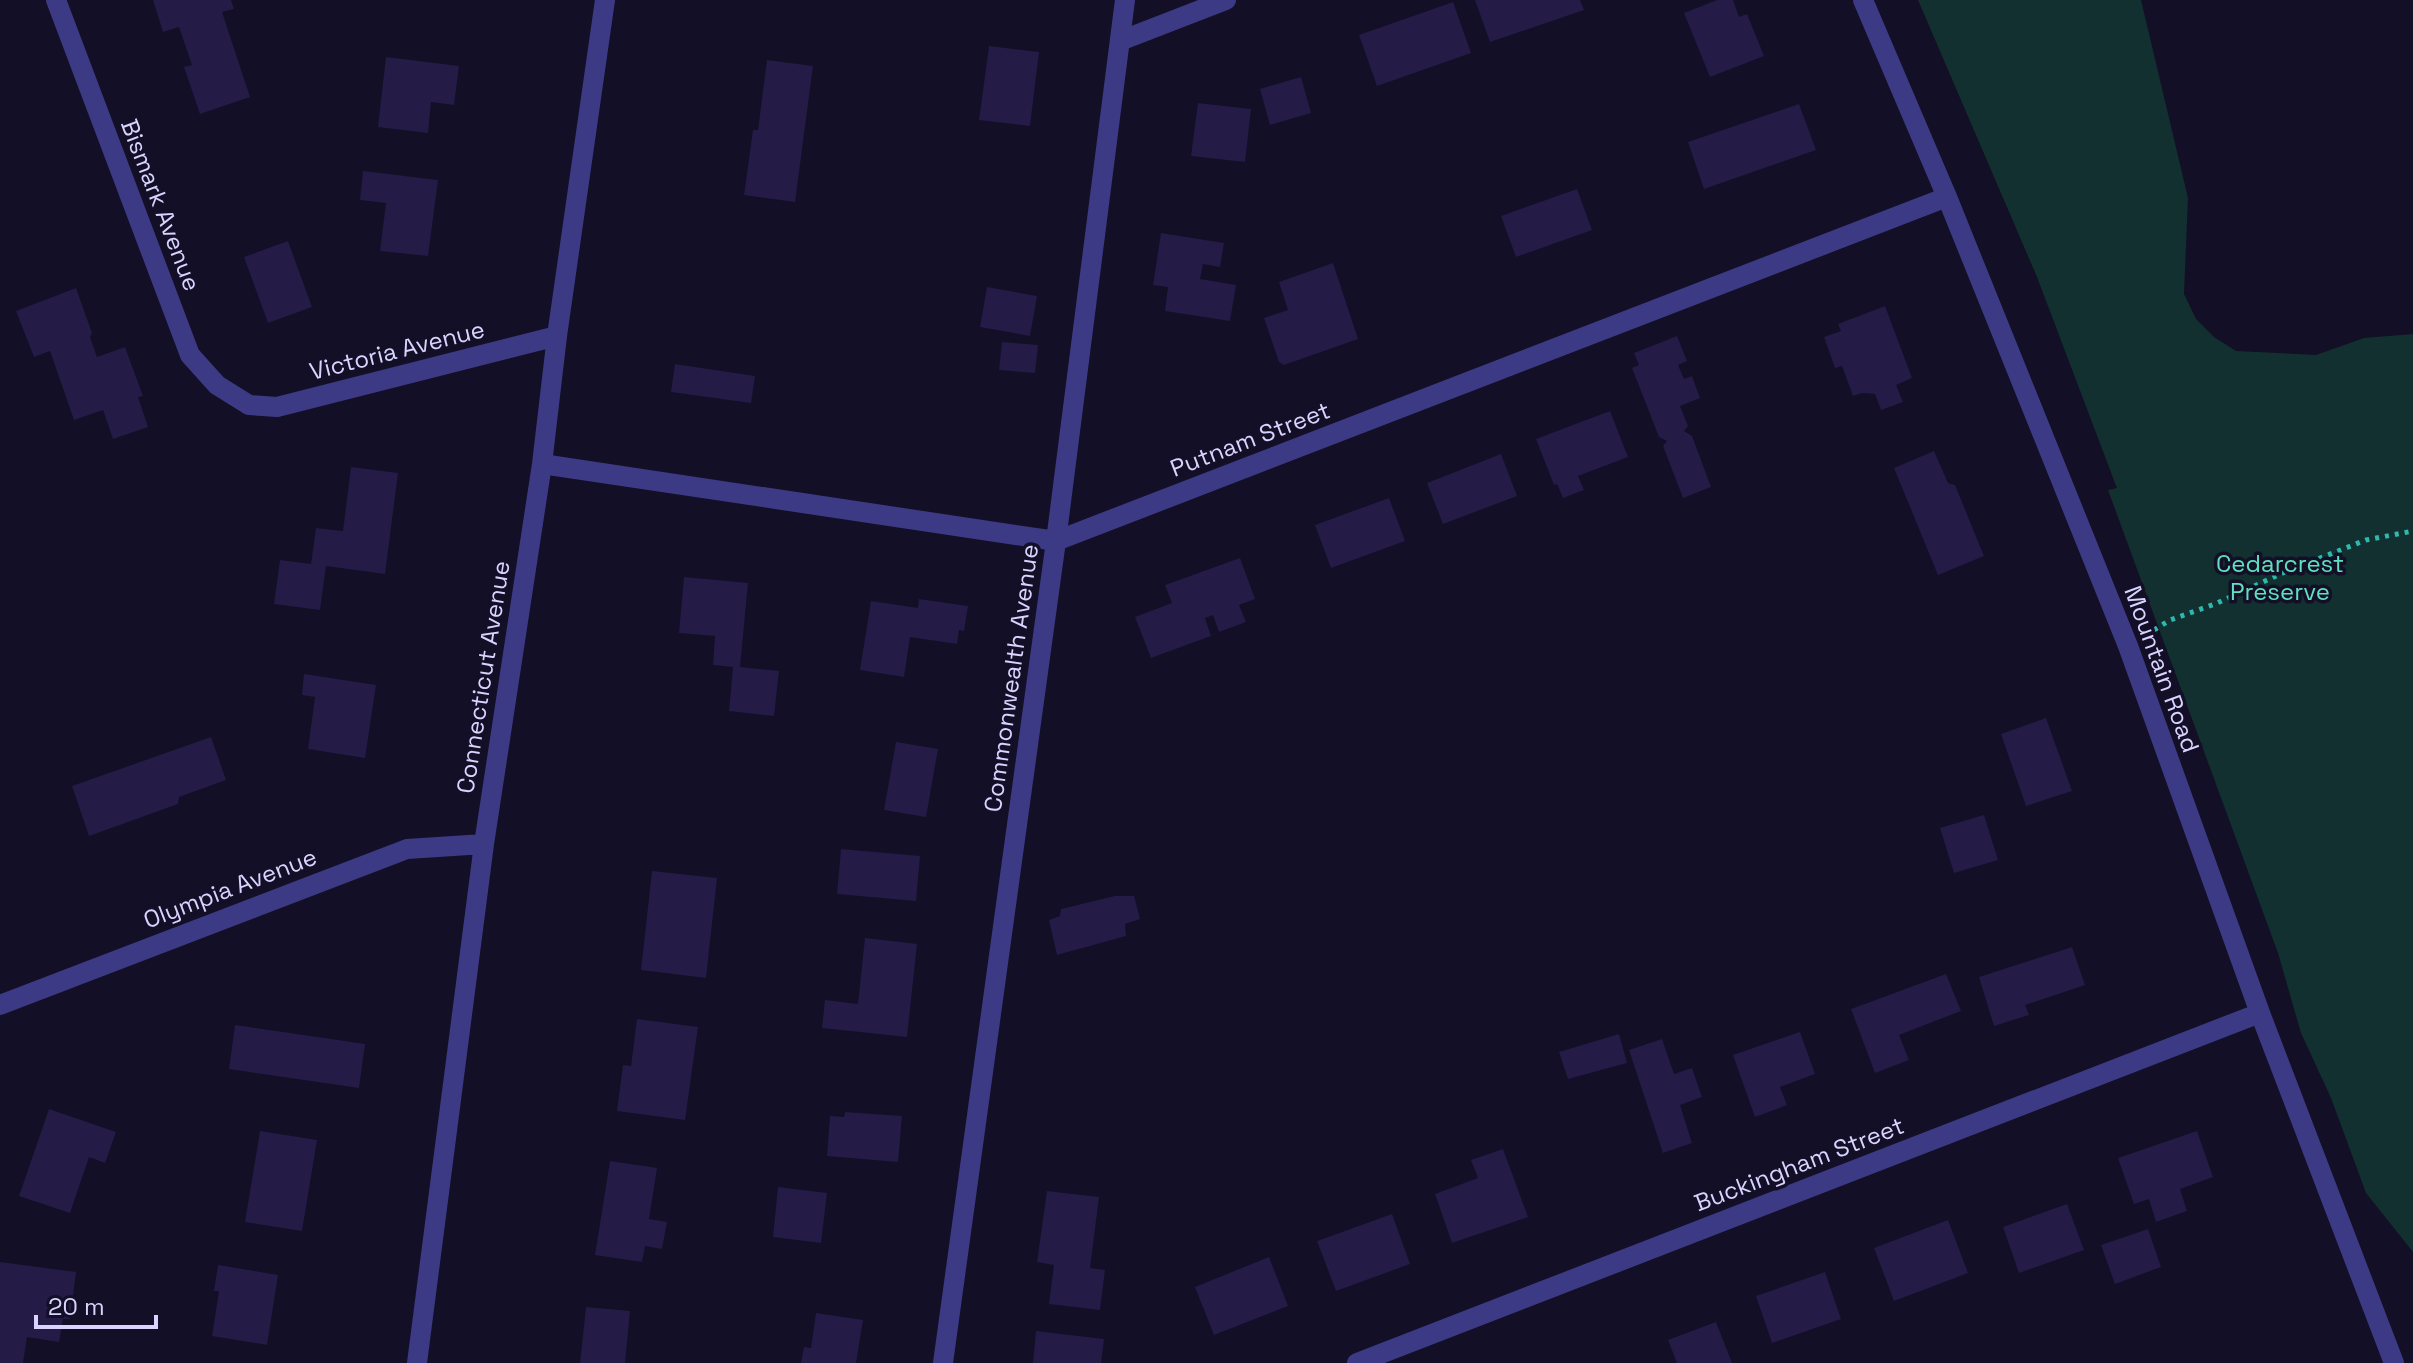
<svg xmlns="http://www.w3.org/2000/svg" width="2413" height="1363" viewBox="0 0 2413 1363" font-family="'Space Grotesk',sans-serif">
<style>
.green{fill:#12302f}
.building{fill:#241b47}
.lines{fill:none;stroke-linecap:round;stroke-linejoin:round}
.path{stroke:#2fb8b0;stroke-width:5;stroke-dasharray:4 6;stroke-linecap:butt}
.minor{stroke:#3d3a85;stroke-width:20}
.labels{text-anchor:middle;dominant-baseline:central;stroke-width:7;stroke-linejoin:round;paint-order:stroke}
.street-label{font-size:24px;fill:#d9d4ff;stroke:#130f26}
.park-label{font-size:24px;fill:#5fe0c0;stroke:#130f26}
</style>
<rect width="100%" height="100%" fill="#130f26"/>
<path class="green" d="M1918 0H2141L2188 198 2184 294 2196 319 2214 337 2236 351 2316 355 2364 338 2413 334V1252L2366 1193 2331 1098 2301 1033 2278 953 2108 490 2117 488 2115 483 2037 277Z"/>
<path class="building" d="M153 0H231L234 9 222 12 250 97 200 114 184 67 192 65 179 27 163 32Z
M1475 0H1580L1584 10 1490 42Z
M1717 0H1733L1739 17 1747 14 1764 56 1710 77 1684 13Z
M1453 2 1471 53 1377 86 1359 35Z
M989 46 1039 52 1030 126 979 120Z
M386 57 459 66 454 105 431 102 428 133 378 127Z
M767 60 813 66 795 202 744 195 753 130H758Z
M1301 77 1311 113 1270 125 1260 89Z
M1198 103 1251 109 1245 162 1191 156Z
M1799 104 1816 150 1704 189 1688 142Z
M363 171 438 180 428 256 380 251 386 203 360 200Z
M1577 189 1592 230 1516 257 1501 216Z
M1161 233 1224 243 1220 267 1203 264 1200 279 1236 285 1230 321 1165 311 1168 287 1153 285Z
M288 241 312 307 268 323 244 257Z
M1333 263 1358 339 1284 365 1279 362 1264 318 1288 310 1279 282Z
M987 287 1037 296 1030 336 980 327Z
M76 288 92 333 90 337 97 357 125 347 143 396 138 397 148 427 113 439 103 410 74 420 50 351 34 357 16 311Z
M1885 306 1912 378 1896 385 1903 402 1881 410 1875 394 1862 393 1853 396 1842 366 1835 368 1824 337 1841 331 1838 324Z
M1677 336 1687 361 1678 365 1684 379 1692 376 1700 398 1680 406 1688 426 1684 431 1692 436 1711 487 1683 498 1663 446 1667 441 1659 437 1632 368 1639 365 1634 353Z
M1002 342 1038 345 1035 373 999 370Z
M675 364 755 376 751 403 671 392Z
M1610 411 1628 457 1578 476 1584 490 1563 498 1557 484 1554 485 1536 439Z
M1934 451 1948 483 1955 485 1984 556 1938 575 1894 468Z
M1501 454 1517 496 1443 524 1427 483Z
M351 467 398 473 385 574 326 566 320 610 274 604 280 560 311 564 316 528 343 531Z
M1389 498 1405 541 1331 568 1315 525Z
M1240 558 1255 599 1239 605 1246 622 1219 632 1213 615 1205 618 1211 636 1151 658 1135 617 1172 603 1165 585Z
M684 577 748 583 740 667 779 671 774 716 729 711 733 667 713 665 715 636 679 633Z
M919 599 968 606 964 631 959 630 957 644 910 637 904 677 860 670 871 601 918 608Z
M304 674 376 685 365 758 308 749 315 697 302 695Z
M2046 718 2072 791 2026 806 2001 734Z
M211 737 226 780 179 797 178 804 89 836 72 786Z
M896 742 938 749 926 817 884 810Z
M1984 815 1998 860 1954 873 1940 828Z
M841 849 920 856 916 901 837 894Z
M652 871 717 878 706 978 641 970Z
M1115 896H1134L1140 919 1125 924 1126 936 1057 955 1049 920 1060 916 1061 909Z
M865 938 917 944 907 1037 822 1028 825 1000 858 1004Z
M2072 947 2085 985 2025 1005 2029 1015 1994 1026 1979 977Z
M1946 974 1961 1011 1899 1035 1909 1060 1875 1073 1851 1009Z
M637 1019 698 1027 685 1120 617 1111 623 1065 631 1066Z
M235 1025 365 1044 359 1088 229 1069Z
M1800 1032 1815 1074 1780 1087 1787 1105 1755 1117 1733 1055Z
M1619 1034 1627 1063 1568 1079 1559 1052Z
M1662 1039 1674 1074 1692 1068 1702 1097 1680 1105 1692 1143 1663 1153 1629 1050Z
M49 1109 116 1132 105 1163 89 1157 70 1213 19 1196Z
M845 1112 902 1116 898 1162 827 1156 830 1116 844 1117Z
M260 1131 317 1140 302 1231 245 1222Z
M2197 1131 2213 1177 2180 1189 2187 1211 2156 1222 2149 1199 2134 1204 2118 1158Z
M1503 1149 1528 1217 1452 1243 1435 1194 1478 1178 1471 1160Z
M610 1161 657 1168 649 1219 667 1222 662 1249 645 1246 642 1262 595 1255Z
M778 1187 827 1193 821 1243 773 1237Z
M1047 1191 1099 1197 1090 1268 1105 1270 1100 1310 1049 1304 1054 1265 1037 1262Z
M2067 1204 2084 1250 2019 1273 2003 1227Z
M1392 1214 1410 1264 1336 1291 1317 1241Z
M1948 1220 1968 1273 1894 1301 1874 1248Z
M2148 1229 2161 1267 2115 1284 2101 1245Z
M1269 1257 1288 1306 1214 1335 1195 1287Z
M0 1262 76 1272 70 1319H63L59 1342 27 1337 23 1363H0Z
M218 1265 278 1275 267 1345 212 1336 219 1291H214Z
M1825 1272 1841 1319 1772 1343 1756 1296Z
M586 1307 630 1311 625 1363H580Z
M816 1313 863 1320 856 1363H801L804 1347 811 1348Z
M1716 1322 1732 1363H1677L1668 1340Z
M1036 1331 1104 1339 1101 1363H1033Z"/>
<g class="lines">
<path class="path" d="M2154 630 2170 620 2215 604 2287 571 2366 540 2413 531"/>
<path class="minor" d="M56 0 190 355 217 385 249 405 277 407 557 336
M1863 0 1947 197 2128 646 2260 1013 2394 1363
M1120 41 1226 0
M542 464 1056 541 1947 197
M0 1005 407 849 484 844
M417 1363 484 844 542 464 557 336 605 0
M943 1363 1056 541 1125 0
M1357 1363 2260 1013"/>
</g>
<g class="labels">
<g class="street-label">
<text transform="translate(161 205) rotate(69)">Bismark Avenue</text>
<text transform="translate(397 350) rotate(-14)">Victoria Avenue</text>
<text transform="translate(1250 439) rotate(-21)">Putnam Street</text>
<text transform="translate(2162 669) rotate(70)">Mountain Road</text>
<text transform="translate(483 677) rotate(-81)">Connecticut Avenue</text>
<text transform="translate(1011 678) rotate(-82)">Commonwealth Avenue</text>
<text transform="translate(230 888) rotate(-21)">Olympia Avenue</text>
<text transform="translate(1799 1164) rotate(-21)">Buckingham Street</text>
</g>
<g class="park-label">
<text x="2280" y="563">Cedarcrest<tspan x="2280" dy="28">Preserve</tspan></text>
</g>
</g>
<path d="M36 1315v12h120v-12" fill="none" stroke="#d9d4ff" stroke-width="4"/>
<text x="48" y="1315" font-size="24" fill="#d9d4ff" stroke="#130f26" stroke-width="6" paint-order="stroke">20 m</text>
</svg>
